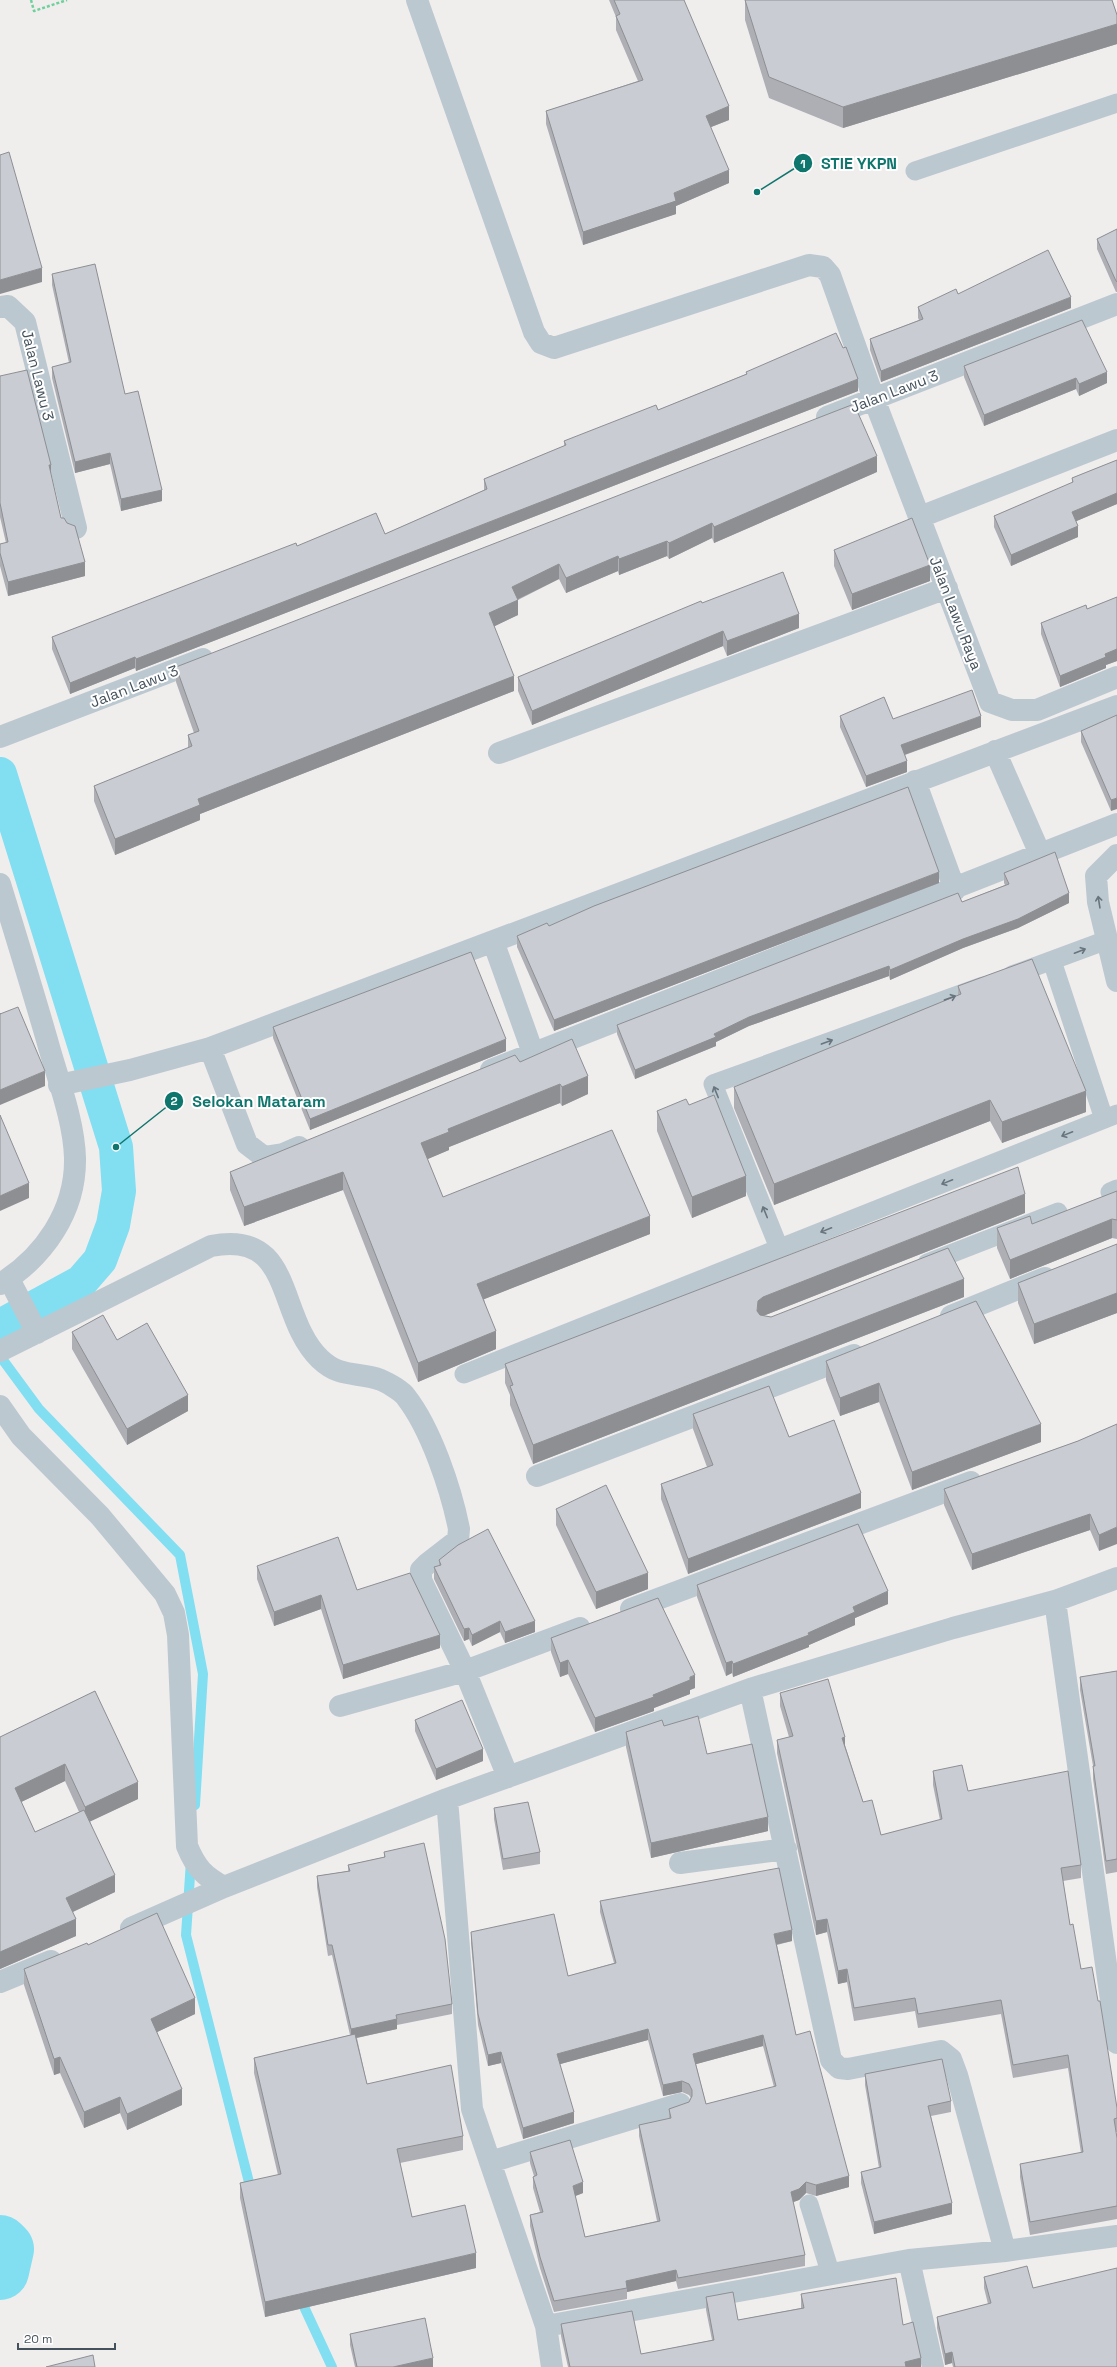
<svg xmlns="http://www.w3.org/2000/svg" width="1117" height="2367" viewBox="0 0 1117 2367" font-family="'Space Grotesk',sans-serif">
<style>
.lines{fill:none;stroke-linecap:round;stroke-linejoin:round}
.stream{stroke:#82def1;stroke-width:10}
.canal{stroke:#82def1;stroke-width:34}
.river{stroke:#82def1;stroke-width:58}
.path{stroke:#6ed19c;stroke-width:2.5;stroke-dasharray:3 2;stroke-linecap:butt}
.service{stroke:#bcc8d0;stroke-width:19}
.minor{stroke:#bcc8d0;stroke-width:22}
.tertiary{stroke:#bcc8d0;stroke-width:22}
.wall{fill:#adafb5;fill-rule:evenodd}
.shaded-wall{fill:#8d8f93}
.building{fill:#c9ccd2;stroke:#8d8f93;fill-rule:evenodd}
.oneway{stroke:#68757e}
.labels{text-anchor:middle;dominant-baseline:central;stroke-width:4;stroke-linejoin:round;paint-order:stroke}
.street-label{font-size:15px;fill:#44515b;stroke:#fff}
.leader{fill:none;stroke:#0f766e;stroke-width:1.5}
.callout-dot{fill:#0f766e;stroke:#fff;stroke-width:1.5}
.mark-label{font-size:12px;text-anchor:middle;font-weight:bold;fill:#fff}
.callout-label{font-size:16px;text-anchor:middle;font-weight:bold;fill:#0f766e;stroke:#fff;stroke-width:4;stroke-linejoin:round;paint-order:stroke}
</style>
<rect width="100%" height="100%" fill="#f0eded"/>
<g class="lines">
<path class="stream" d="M0 1356 39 1409 180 1555 203 1674 195 1805
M191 1861 186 1935 252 2194
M299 2296 332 2367"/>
<path class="canal" d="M0 774 116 1147 119 1191 113 1225 100 1260 81 1282 0 1326"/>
<path class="river" d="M0 2244 5 2249 0 2271"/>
<path class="path" d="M31 0 34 11 67 0"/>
<path class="service" d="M915 171 1117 103
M1052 961 1104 1119
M1012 975 1107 940
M1110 1192 1117 1189
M779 1248 713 1084 983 986
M927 1263 1058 1212
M464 1374 1117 1114
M809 2204 831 2275"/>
<path class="minor" d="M417 0 534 332 541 343 554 348 809 265 823 267 830 275 874 399 990 702 1012 710H1037L1117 677
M0 307 8 306 25 322 76 528
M827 417 1117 304
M920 517 1117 440
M0 737 203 659
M995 751 1040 854
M499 753 947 588
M915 781 955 890
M1117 855 1096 876 1098 902 1117 981
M493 941 533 1053
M210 1048 247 1144 264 1157 283 1154 299 1147
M491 1070 1117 824
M59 1085 130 1070 210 1048 1117 706
M9 1279 37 1333
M951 1316 1045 1278
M0 1351 211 1246C295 1229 276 1317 320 1359 341 1379 357 1371 381 1380 388 1383 402 1391 406 1397 431 1429 451 1489 459 1529L458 1540 427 1564 421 1570V1580L465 1671 508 1777
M0 1406 21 1436 100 1516 165 1594 174 1613 178 1635 187 1846C196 1868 204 1876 224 1887
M537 1476 854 1355
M1055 1601 1117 2043
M631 1609 971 1482
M750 1689 831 2060 839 2068 848 2069 941 2051 951 2059 957 2075 1005 2251 1117 2236
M340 1706 465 1671 580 1628
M680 1863 786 1849
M131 1928 224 1887 447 1799
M0 1982 51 1961
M490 2162 680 2104
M909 2260 933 2367
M546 2326 909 2260 1005 2251
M552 2367 546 2326 472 2109 447 1799 750 1689 953 1628 1055 1601 1117 1578"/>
<path class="tertiary" d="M0 884C16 936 32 988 47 1040 57 1077 74 1120 75 1158 76 1211 44 1257 0 1284"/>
</g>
<path class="wall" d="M609 0H684L729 120 711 127 729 183 676 206V214L583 245 546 124V111L638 81 616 30V17Z
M745 0H1112L1117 15V44L843 128 769 98 745 20Z
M1117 229V292H1116L1097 249V239Z
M52 274 125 394 162 501 121 511 110 464 75 473 52 378V367L69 363 52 285Z
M958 294 1071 308 881 382 870 350V339L919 320 918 318V307Z
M1082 320 1107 383 1079 396 1076 389 984 426 964 377V366Z
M746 372 858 391 149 666 136 671 135 668 70 694 52 649V637L297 546 385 534 484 490V479L564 446V441L658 410 746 374Z
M0 376 51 474 61 518 85 576 8 596 0 566V544L6 543 0 517Z
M1117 460V504L1076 521 1078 537 1011 566 994 527V516L1072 483V478Z
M877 472 714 543 712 538 669 559 667 556 619 575 618 571 566 593 559 579 518 600V615L494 626 514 691 200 814V820L115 855 94 801V786L188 748V735L194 733 176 682V667Z
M834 550 930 581 852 610 834 566Z
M1117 597V661L1106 665V668L1060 687 1041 634V623L1087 609Z
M702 603 799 628 727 656 723 646 532 725 518 691V677Z
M1117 715 1111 811 1081 742V731Z
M840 716 893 719 981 727 905 755 907 772 866 787 840 727Z
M1004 873 1069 903 1018 928 963 948 890 980 889 976 749 1026 716 1042V1046L635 1079 617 1034V1025L962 902 1005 885 1004 883Z
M939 883 554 1031 517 947V936L549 926Z
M958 986 1086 1112 1002 1143 990 1121 774 1205 734 1108V1087L958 995Z
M273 1027 506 1051 310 1130 273 1038Z
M520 1062 588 1094 562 1106 560 1103 449 1147V1150L427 1159 443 1197 650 1234 484 1299 496 1349 418 1382 343 1190 244 1226 230 1190V1172Z
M689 1105 746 1196 692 1218 657 1131V1111Z
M1117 1191V1239L1112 1238 1010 1279 997 1248V1228L1032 1224Z
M1025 1213 763 1316 771 1317 964 1297 533 1464 510 1405V1395L505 1383V1364Z
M1117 1244V1313L1034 1344 1018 1303V1283Z
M72 1332 117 1340 188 1411 127 1445 72 1349Z
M826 1361 1041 1442 912 1490 879 1402 840 1416 826 1380Z
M693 1414 789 1437 861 1508 688 1574 661 1499V1484L707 1467 693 1429Z
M1117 1424 1099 1551 1090 1530 972 1570 944 1505V1489L1078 1441Z
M556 1509 648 1589 596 1609 556 1525Z
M439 1560 535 1632 505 1643 500 1632 472 1646 469 1639 464 1641 434 1579V1567L439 1566Z
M257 1566 357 1590 440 1648 343 1679 321 1609 274 1626 257 1579Z
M697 1585 888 1604 855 1618V1625L809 1645V1647L733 1677 732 1673 726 1676 697 1597Z
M551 1638 695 1688 690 1690V1694L654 1708V1711L595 1732 568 1674 560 1677 551 1652Z
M1117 1671V1872L1106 1874 1093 1779V1766L1080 1690V1677Z
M95 1691 138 1799 90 1821 115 1892 73 1912 76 1936 0 1969V1737ZM65 1781 79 1812 35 1832 21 1802Z
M780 1693 845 1745 863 1802 881 1835 940 1820 933 1785V1771L968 1791 1081 1865V1878L1063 1881 1070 1925 1117 2108V2132H1116L1117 2138V2219L1030 2235 1020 2177V2164L1081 2153 1068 2068 1013 2078 1001 2014 918 2028 915 2011 854 2021 847 1982 838 1984 827 1932 816 1935 777 1753V1740L789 1737 780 1706Z
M415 1720 483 1761 436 1780 415 1731Z
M664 1726 707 1754 768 1831 651 1858 626 1747V1732Z
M494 1808 540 1852V1864L503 1870 494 1819Z
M384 1852 452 2004V2014L397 2025V2029L357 2038 367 2084 463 2136V2150L400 2163 412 2217 476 2268 265 2317 240 2198V2183L278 2175 254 2073V2058L350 2035 332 1955 328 1956 317 1887V1876L348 1871V1865L384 1857Z
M600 1901 792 1941 777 1945 796 2035 849 2187 816 2196 806 2193 799 2200 793 2202 805 2255V2266L678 2289 676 2281 627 2292V2299L554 2312 540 2268 530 2226V2215L540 2212 533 2188V2177L534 2176 530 2163V2152L583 2193 575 2196 585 2237 657 2221 639 2136V2125L669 2119V2109L689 2102 691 2098 689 2095 682 2092 663 2096 648 2040 560 2064 574 2123 523 2139 501 2063 488 2066 478 2025 471 1943V1932L568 1976 614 1963 600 1912ZM763 2046 774 2087 706 2104 696 2064Z
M88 1945 195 2014 157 2032 182 2105 127 2130 120 2113 84 2128 60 2073 54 2075 24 1985V1969Z
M865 2074 951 2101V2112L931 2116 952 2214 874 2234 861 2183V2172L879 2168 865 2085Z
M984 2277 1033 2288 1117 2367H953L952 2363 945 2365 937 2328V2317L988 2304 984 2288Z
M801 2294 903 2325 921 2367H568L561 2336V2324L641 2354 712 2340 706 2310V2297L738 2320 801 2308Z
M350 2334 433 2367H355L350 2345Z"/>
<path class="shaded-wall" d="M1117 24V44L843 128V107Z
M729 106V120L706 129V116Z
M729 170V183L676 206V214L583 245V232Z
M42 268V282L0 294V280Z
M1071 297V308L881 382V371Z
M1107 372V383L1079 396V384Z
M1076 378V389L984 426V415Z
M858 379V391L136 671V659Z
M110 453V464L75 473V462Z
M877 456V472L714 543V527Z
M49 465H51V479Z
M162 490V501L121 511V499Z
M1117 493V504L1072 523V512Z
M712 523V538L669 559V543Z
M1078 526V537L1011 566V555Z
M667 541V556L619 575V559Z
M618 556V571L566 593V578Z
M85 562V576L8 596V582Z
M559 564V579L512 602V587Z
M930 565V581L852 610V594Z
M518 600V615L489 629V613Z
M799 614V628L727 656V641Z
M723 631V646L532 725V711Z
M1117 649V661L1106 665V668L1060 687V676L1105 654Z
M135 657V668L70 694V683Z
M514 676V691L200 814V820L115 855V839L198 799Z
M981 716V727L901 756V745Z
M907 761V772L866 787V776Z
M1117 798V809L1111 811V800Z
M939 872V883L554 1031V1020Z
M1069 893V903L1018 928 963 948 890 980V970Z
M889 966V976L749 1026 716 1042V1046L635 1079V1070L714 1034 749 1017Z
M506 1039V1051L310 1130V1119Z
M45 1071V1086L0 1105V1090Z
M588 1076V1094L562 1106V1087Z
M560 1084V1103L449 1147V1150L421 1162V1143L448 1129Z
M1086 1091V1112L1002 1143V1122Z
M990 1100V1121L774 1205V1184Z
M343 1172V1190L244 1226V1207Z
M746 1176V1196L692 1218V1197Z
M29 1183V1198L0 1211V1196Z
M1025 1194V1213L763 1316 758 1319 757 1311 758 1301 763 1297Z
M650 1216V1234L477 1302V1284Z
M1112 1219V1238L1010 1279V1260Z
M964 1279V1297L533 1464V1445Z
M1117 1293V1313L1034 1344V1324Z
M496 1331V1349L418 1382V1363Z
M879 1383V1402L840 1416V1398Z
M188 1395V1411L127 1445V1429Z
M1041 1424V1442L912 1490V1472Z
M861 1493V1508L688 1574V1559Z
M1090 1514V1530L972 1570V1554Z
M1117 1527V1544L1099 1551V1535Z
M648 1573V1589L596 1609V1592Z
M888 1591V1604L855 1618V1625L809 1645V1647L733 1677V1664L808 1633 853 1607Z
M321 1595V1609L274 1626V1612Z
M500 1621V1632L472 1646V1635Z
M535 1621V1632L505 1643V1632Z
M469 1628V1639L464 1641V1629Z
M440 1635V1648L343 1679V1665Z
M568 1660V1674L560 1677V1663Z
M732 1661V1673L726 1676V1663Z
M695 1675V1688L690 1690V1694L654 1708V1711L595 1732V1718L653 1695Z
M845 1737V1750L842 1738Z
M483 1749V1761L436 1780V1769Z
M65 1764V1781L15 1805V1788Z
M138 1782V1799L85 1824V1807Z
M768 1817V1831L651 1858V1843Z
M115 1875V1892L66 1915V1898Z
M76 1919V1936L0 1969V1952Z
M827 1919V1932L816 1935V1921Z
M792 1930V1941L774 1945V1934Z
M847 1969V1982L838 1984V1971Z
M195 1998V2014L151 2035V2019Z
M397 2019V2029L351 2039V2029Z
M648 2029V2040L557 2065V2054Z
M763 2035V2046L693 2065V2054Z
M501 2052V2063L488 2066V2055Z
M60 2057V2073L54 2075V2059Z
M682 2081V2092L663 2096V2085Z
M182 2089V2105L127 2130V2114Z
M120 2097V2113L84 2128V2112Z
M574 2112V2123L523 2139V2128Z
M849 2176V2187L816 2196V2185Z
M583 2182V2193L573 2197V2186Z
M806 2182V2193L799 2200 791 2203V2192Z
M952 2203V2214L874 2234V2222Z
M476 2253V2268L265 2317V2302Z
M676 2270V2281L627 2292V2288L626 2281Z
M952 2352V2363L945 2365V2354Z
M433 2358V2367H393Z
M921 2358V2367H905V2362Z"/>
<path class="building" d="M614 0H684L729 106 706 116 729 170 674 193 676 201 583 232 546 111 643 80 616 16 620 14Z
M745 0H1112L1117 15V24L843 107 769 77Z
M9 152 42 268 0 280V155Z
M1117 229V282L1116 281 1097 239Z
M1048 250 1071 297 881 371 870 339 923 319 918 307 956 289 958 294Z
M95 264 125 394 138 391 162 490 121 499 110 453 75 462 52 367 71 362 52 274Z
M1082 320 1107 372 1079 384 1076 378 984 415 964 366Z
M836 333 843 348 846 347 858 379 149 654 136 659 135 657 70 683 52 637 296 543 297 546 376 513 385 534 487 489 484 479 566 445 564 441 656 405 658 410 747 374 746 372Z
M27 370 51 465H49L61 518H64L67 523 75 526 85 562 8 582 0 553V544L8 542 0 503V376Z
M854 404 877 456 714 527 712 523 669 543 667 541 619 559 618 556 566 578 559 564 512 587 518 600 489 613 514 676 198 799 200 805 115 839 94 786 192 746 188 735 199 731 176 667Z
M1117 460V493L1072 512 1078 526 1011 555 994 516 1073 482 1072 478Z
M912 518 930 565 852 594 834 550Z
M783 572 799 614 727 641 723 631 532 711 518 677 701 601 702 603Z
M1117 597V649L1105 654 1106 657 1060 676 1041 623 1086 605 1087 609Z
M972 690 981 716 901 745 907 761 866 776 840 716 884 697 893 719Z
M1117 715V798L1111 800 1081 731Z
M908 787 939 872 554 1020 517 936 547 923 549 926 594 906Z
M1055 852 1069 893 1018 919 963 939 890 970 889 966 749 1017 714 1034 716 1037 635 1070 617 1025 958 893 962 902 1009 884 1004 873Z
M471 952 506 1039 310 1119 273 1027Z
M1032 959 1086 1091 1002 1122 990 1100 774 1184 734 1087 961 994 958 986Z
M18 1007 45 1071 0 1090V1013V1014Z
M572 1039 588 1076 562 1087 560 1084 448 1129 449 1132 421 1143 443 1197 612 1130 650 1216 477 1284 496 1331 418 1363 343 1172 244 1207 230 1172 515 1055 520 1062Z
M714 1095 746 1176 692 1197 657 1111 686 1099 689 1105Z
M0 1115 29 1183 0 1196Z
M1018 1167 1025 1194 763 1297 758 1301 757 1311 760 1315 771 1317 948 1248 964 1279 533 1445 510 1386 513 1385 505 1364Z
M1117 1191V1220L1112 1219 1010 1260 997 1228 1030 1216 1032 1224Z
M1117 1244V1293L1034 1324 1018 1283Z
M976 1301 1041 1424 912 1472 879 1383 840 1398 826 1361Z
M103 1315 117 1340 147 1323 188 1395 127 1429 72 1332Z
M769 1386 789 1437 834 1420 861 1493 688 1559 661 1484 713 1465 693 1414Z
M1117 1424V1527L1099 1535 1090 1514 972 1554 944 1489 1078 1441Z
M606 1485 648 1573 596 1592 556 1509Z
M858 1524 888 1591 853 1607 855 1612 808 1633 809 1635 733 1664 732 1661 726 1663 697 1585Z
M488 1529 535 1621 505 1632 500 1621 472 1635 469 1628 464 1629 434 1567 441 1565 439 1560 458 1545Z
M338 1537 357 1590 410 1573 440 1635 343 1665 321 1595 274 1612 257 1566Z
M658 1598 695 1675 690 1677V1680L653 1695 654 1697 595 1718 568 1660 560 1663 551 1638Z
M1117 1671V1859L1106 1861 1093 1766H1095L1080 1677Z
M828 1679 845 1737 842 1738 863 1802 872 1800 881 1835 942 1819 933 1771 962 1765 968 1791 1068 1771 1081 1865 1061 1868 1070 1925 1073 1924 1081 1969 1092 1967 1098 2001H1100L1117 2108V2118L1114 2119 1117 2138V2206L1030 2222 1020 2164 1083 2152 1068 2055 1013 2065 1001 2000 918 2014 915 1998 854 2008 847 1969 838 1971 827 1919 816 1921 777 1740 793 1736 780 1693Z
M95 1691 138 1782 85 1807 65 1764 15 1788 35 1832 84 1810 115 1875 66 1898 76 1919 0 1952V1737Z
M462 1700 483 1749 436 1769 415 1720Z
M698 1716 707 1754 752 1744 768 1817 651 1843 626 1732 662 1720 664 1726Z
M528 1802 540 1852 503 1859 494 1808Z
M424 1843 445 1939 452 2004 396 2015 397 2019 351 2029 332 1945H328L317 1876 350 1871 348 1865 385 1857 384 1852Z
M779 1868 792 1930 774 1934 796 2035 810 2031 849 2176 816 2185 806 2182 799 2189 791 2192 805 2255 678 2278 676 2270 626 2281 627 2288 554 2301 540 2257 530 2215 543 2212 533 2177 537 2175 530 2152 570 2140 583 2182 573 2186 585 2237 660 2221 639 2125 671 2118 669 2109 689 2102 692 2096V2090L689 2084 682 2081 663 2085 648 2029 557 2054 574 2112 523 2128 501 2052 488 2055 478 2014 471 1932 554 1914 568 1976 616 1963 600 1901ZM763 2035 776 2086 706 2104 693 2054Z
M157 1913 195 1998 151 2019 182 2089 127 2114 120 2097 84 2112 60 2057 54 2059 24 1969 87 1943 88 1945Z
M355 2034 367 2084 451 2065 463 2136 397 2149 412 2217 465 2205 476 2253 265 2302 240 2183 281 2174 254 2058Z
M942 2059 951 2101 928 2106 952 2203 874 2222 861 2172 881 2167 865 2074Z
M1027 2266 1033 2288 1117 2268V2367H955L952 2352 945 2354 937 2317 991 2303 984 2277Z
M896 2278 903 2325 913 2322 921 2358 905 2362 906 2367H570L561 2324 632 2311 641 2354 714 2340 706 2297 733 2292 738 2320 804 2308 801 2294Z
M425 2318 433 2358 393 2367H357L350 2334Z
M93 2355 95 2367H46Z"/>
<defs><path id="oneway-shaft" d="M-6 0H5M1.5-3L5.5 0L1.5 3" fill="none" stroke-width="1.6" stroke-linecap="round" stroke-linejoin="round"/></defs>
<g class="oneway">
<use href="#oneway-shaft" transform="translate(1099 902) rotate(-99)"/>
<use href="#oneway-shaft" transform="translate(1080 951) rotate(-21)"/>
<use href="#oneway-shaft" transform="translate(950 998) rotate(-20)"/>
<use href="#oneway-shaft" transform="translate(827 1042) rotate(-20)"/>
<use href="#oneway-shaft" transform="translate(716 1092) rotate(-112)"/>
<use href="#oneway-shaft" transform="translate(1067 1134) rotate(158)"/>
<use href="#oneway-shaft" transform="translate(947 1182) rotate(158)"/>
<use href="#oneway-shaft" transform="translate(765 1212) rotate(-112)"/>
<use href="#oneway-shaft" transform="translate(826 1230) rotate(158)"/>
</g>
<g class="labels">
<g class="street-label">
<text transform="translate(38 375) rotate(76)">Jalan Lawu 3</text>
<text transform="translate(894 391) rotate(-21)">Jalan Lawu 3</text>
<text transform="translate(956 613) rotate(69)">Jalan Lawu Raya</text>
<text transform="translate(134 686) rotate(-21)">Jalan Lawu 3</text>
</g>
</g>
<path class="leader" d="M757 192L803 163M116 1147L174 1101"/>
<g class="callout-dot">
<circle cx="757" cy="192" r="4"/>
<circle cx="116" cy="1147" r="4"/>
<circle cx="803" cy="163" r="10"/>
<circle cx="174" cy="1101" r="10"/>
</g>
<g class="mark-label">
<text x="803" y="168">1</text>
<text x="174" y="1105">2</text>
</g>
<g class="callout-label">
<text x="859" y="169">STIE YKPN</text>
<text x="259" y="1107">Selokan Mataram</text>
</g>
<path d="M18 2343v6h97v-6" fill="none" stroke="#44515b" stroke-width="2"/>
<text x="24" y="2343" font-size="12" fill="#44515b" stroke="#ffffff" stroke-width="3" paint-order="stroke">20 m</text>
</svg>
